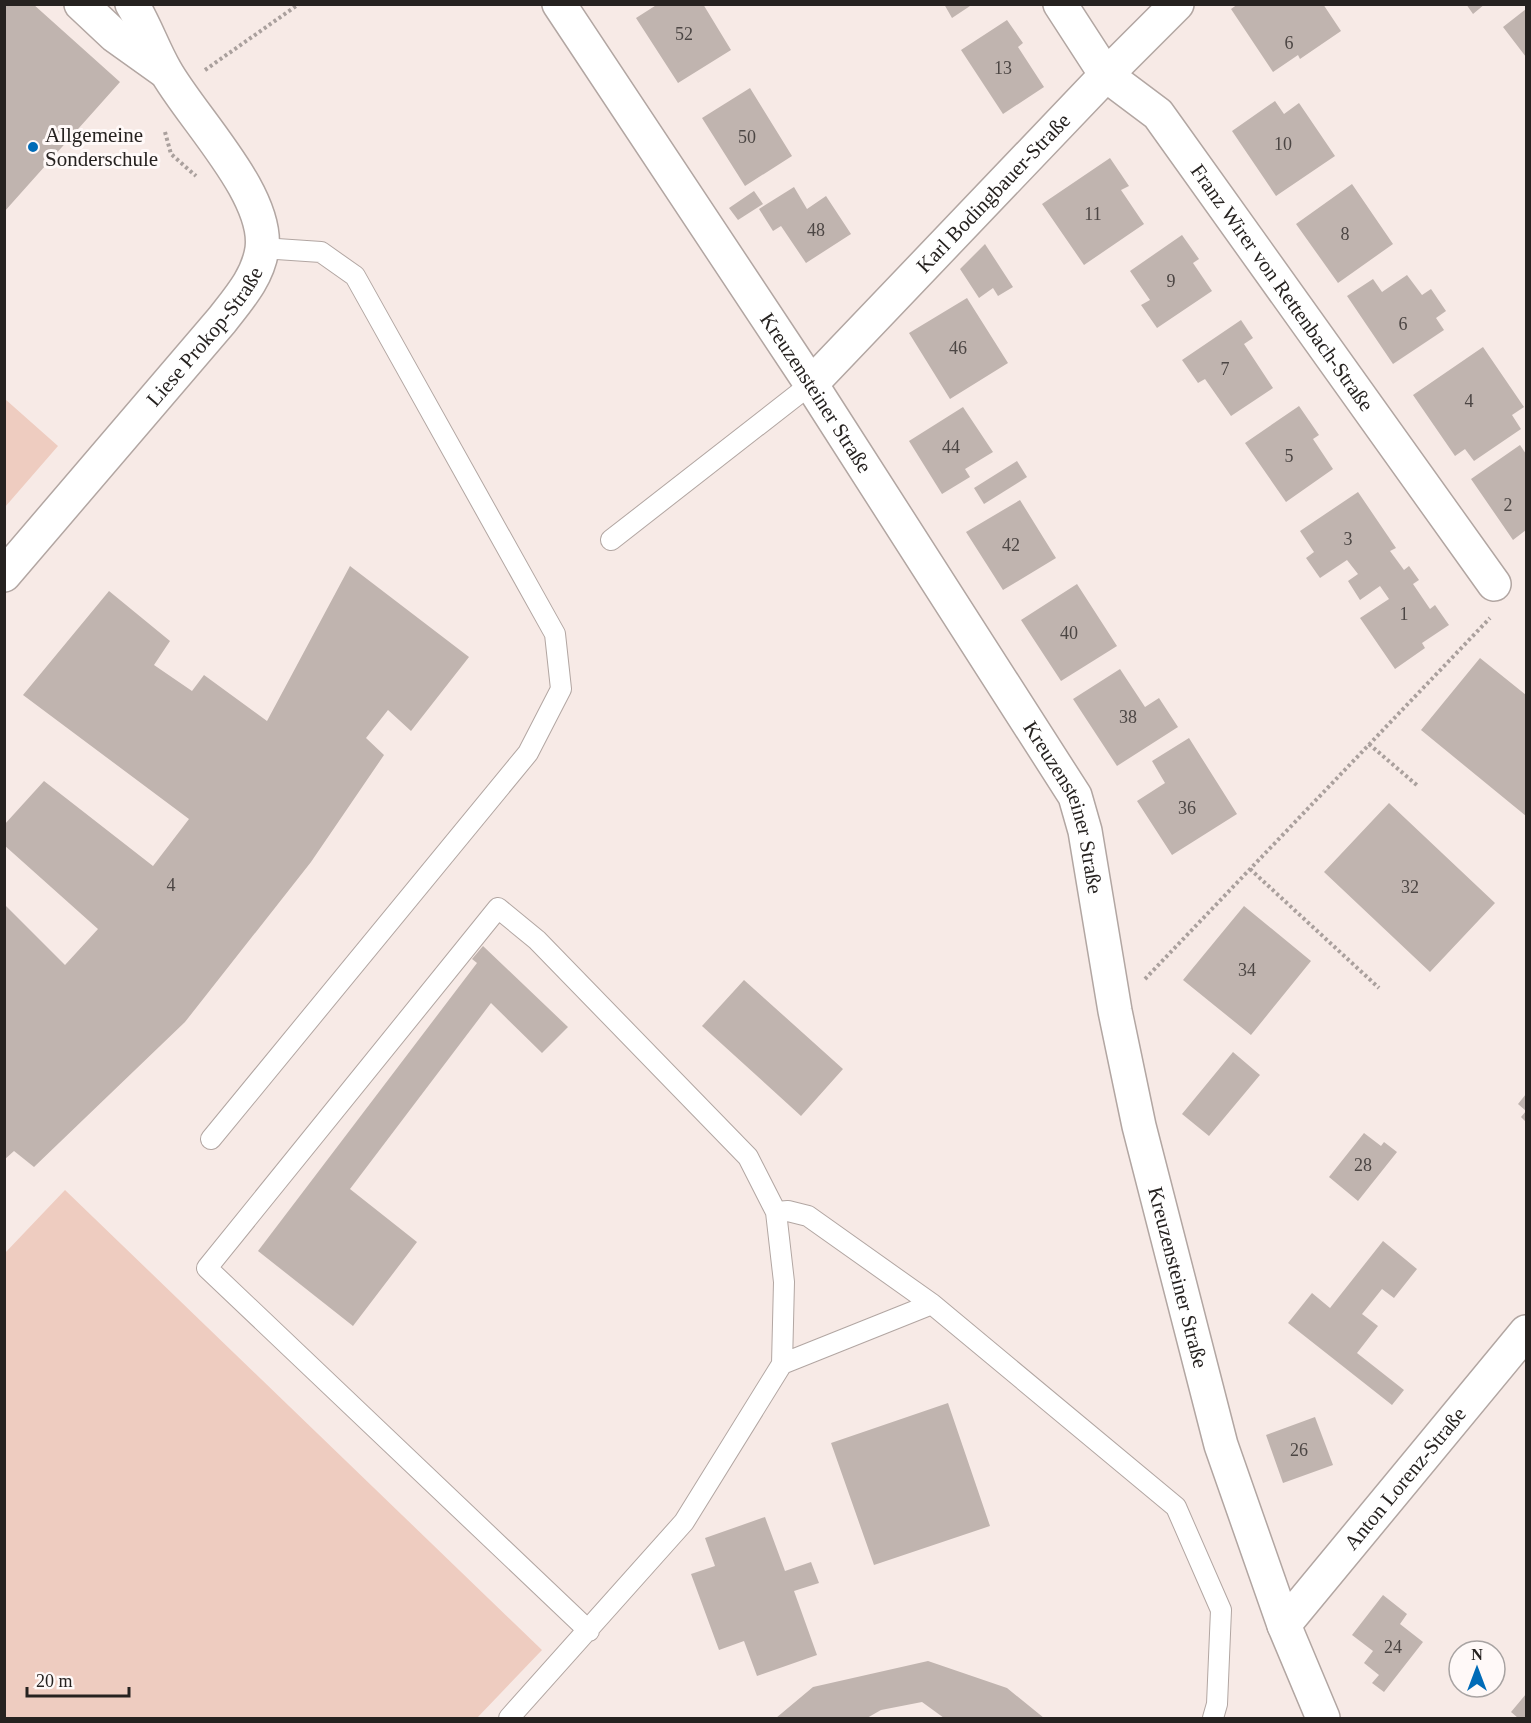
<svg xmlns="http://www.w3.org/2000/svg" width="1531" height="1723" viewBox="0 0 1531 1723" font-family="Georgia,serif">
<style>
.green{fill:#eeccc0}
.building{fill:#c0b4af}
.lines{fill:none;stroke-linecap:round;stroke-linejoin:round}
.lane-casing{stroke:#b2a6a2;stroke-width:22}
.street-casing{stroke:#b2a6a2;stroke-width:36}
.path{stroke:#aaa09d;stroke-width:4;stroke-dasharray:3 3;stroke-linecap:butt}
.lane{stroke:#fff;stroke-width:20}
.street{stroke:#fff;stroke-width:33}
.poi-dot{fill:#006bb7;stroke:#fff9f8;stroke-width:2}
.labels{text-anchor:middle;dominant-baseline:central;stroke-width:6;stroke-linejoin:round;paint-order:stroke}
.number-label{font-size:18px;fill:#4c4644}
.poi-label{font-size:21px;fill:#262220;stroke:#fff9f8;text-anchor:start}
.street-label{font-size:21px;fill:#262220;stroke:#fff9f8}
</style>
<rect width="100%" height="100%" fill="#f7eae6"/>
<path class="green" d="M5 399 58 446 5 507Z
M65 1190 542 1650 477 1718H5V1253Z"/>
<path class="building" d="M4 4H33L120 82 4 212Z
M658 4H703L731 50 678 83 636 18Z
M944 4H973L952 18Z
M1238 4H1323L1341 31 1300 59 1298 55 1273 72 1231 9Z
M1466 4H1485L1473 14Z
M1526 9V57L1503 27Z
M1007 20 1023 43 1018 47 1044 87 1003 114 961 50Z
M750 88 792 156 745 186 702 118Z
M1275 101 1284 114 1299 103 1335 156 1276 196 1232 131Z
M1110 158 1129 186 1121 190 1144 224 1084 265 1042 204Z
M1352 184 1393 244 1338 283 1296 224Z
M794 187 807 209 826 196 851 234 806 263 781 226 773 231 759 209Z
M754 191 763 204 738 220 729 208Z
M1182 235 1199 259 1193 263 1212 291 1157 328 1141 305 1150 300 1130 271Z
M985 244 1013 287 998 296 993 288 979 298 960 269Z
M1407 275 1422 295 1431 289 1446 311 1436 318 1444 330 1393 364 1347 296 1373 279 1382 292Z
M967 298 1008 363 950 399 909 333Z
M1241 320 1253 338 1244 344 1273 388 1231 416 1205 379 1198 383 1182 360Z
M1483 347 1524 407 1512 415 1521 429 1474 461 1465 449 1455 456 1413 395Z
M1299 406 1319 435 1313 439 1333 469 1286 502 1245 443Z
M963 407 993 452 965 469 970 477 942 494 909 441Z
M1520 445 1526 454V530L1513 540 1471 479Z
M1017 461 1027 477 984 504 974 488Z
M1358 492 1396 548 1390 551 1404 570 1409 566 1419 580 1413 584 1430 609 1435 605 1449 625 1422 643 1425 648 1395 669 1360 618 1389 599 1380 586 1360 600 1348 581 1358 574 1347 560 1320 578 1306 558 1314 552 1300 531Z
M1020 500 1056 558 1003 590 966 532Z
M350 566 469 657 411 731 388 710 366 738 384 755 311 862 185 1022 34 1167 14 1151 4 1160V904L65 965 98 929 4 845V825L44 781 153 866 189 819 23 695 109 591 170 641 154 665 192 691 204 675 267 721Z
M1077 584 1117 646 1061 681 1021 620Z
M1480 658 1526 695V816L1421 730Z
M1120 669 1145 707 1159 698 1178 727 1117 766 1073 699Z
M1189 738 1237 814 1172 855 1137 801 1165 783 1152 761Z
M1389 803 1495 903 1430 972 1324 872Z
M1244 906 1311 961 1251 1035 1183 980Z
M483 946 568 1027 542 1053 491 1003 350 1189 417 1242 353 1326 258 1251 477 963 472 959Z
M744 980 843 1069 801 1116 702 1026Z
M1233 1052 1260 1075 1209 1136 1182 1114Z
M1526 1094V1122L1521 1117 1526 1111 1518 1104Z
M1364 1133 1381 1146 1384 1142 1397 1152 1358 1201 1329 1177Z
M1383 1241 1417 1269 1394 1298 1382 1289 1362 1314 1378 1326 1357 1353 1404 1390 1392 1405 1288 1323 1312 1293 1330 1308Z
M948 1403 990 1526 874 1565 831 1443Z
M1315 1417 1333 1465 1283 1483 1266 1435Z
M765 1517 785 1571 811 1562 819 1583 794 1591 817 1655 757 1676 744 1641 719 1650 691 1574 715 1566 705 1538Z
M1383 1595 1407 1614 1400 1624 1423 1642 1384 1692 1372 1683 1379 1675 1364 1663 1373 1651 1352 1635Z
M928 1661 1007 1688 1044 1718H944L922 1702 881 1710 867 1718H776L813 1687Z
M1526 1694V1718H1518L1511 1712Z"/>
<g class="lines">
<g class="lane-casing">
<path id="lane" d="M611 540 811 384
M211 1139 528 753 561 689 555 634 355 276 321 252 262 248
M776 1212 788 1211 808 1216 932 1304 1176 1507 1221 1610 1217 1704 1213 1718
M782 1364 932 1304
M509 1718 684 1522 782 1364 784 1282 776 1212 748 1157 537 940 498 908 207 1268 589 1631"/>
</g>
<g class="street-casing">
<g id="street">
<path d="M81 4 114 35 163 70"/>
<path id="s1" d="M559 4 811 384 1075 796 1085 831 1115 1011 1139 1126 1221 1445 1284 1625 1323 1718"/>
<path id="s2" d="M1060 4 1106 75 1158 114 1494 584"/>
<path id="s3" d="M811 384 1106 75 1177 4"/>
<path id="s4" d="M4 575 222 320C239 298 258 277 262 249 269 194 191 117 165 70 153 49 145 25 132 4"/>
<path id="s5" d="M1284 1625 1526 1332"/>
</g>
</g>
<path class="path" d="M205 70 299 4
M165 132 171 154 196 176
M1369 744 1419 787
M1250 869 1379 988
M1145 979 1490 618"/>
<use href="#lane" class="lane"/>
<use href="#street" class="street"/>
</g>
<circle class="poi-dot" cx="33" cy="147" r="6"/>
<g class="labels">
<g class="number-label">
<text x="684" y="34">52</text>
<text x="1289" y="43">6</text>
<text x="1003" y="68">13</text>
<text x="747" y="137">50</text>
<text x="1283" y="144">10</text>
<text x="1093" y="214">11</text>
<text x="816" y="230">48</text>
<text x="1345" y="234">8</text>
<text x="1171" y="281">9</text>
<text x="1403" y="324">6</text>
<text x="958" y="348">46</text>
<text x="1225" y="369">7</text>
<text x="1469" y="401">4</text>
<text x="951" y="447">44</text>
<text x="1289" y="456">5</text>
<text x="1508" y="505">2</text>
<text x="1348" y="539">3</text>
<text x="1011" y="545">42</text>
<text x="1404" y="614">1</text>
<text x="1069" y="633">40</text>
<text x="1128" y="717">38</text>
<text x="1187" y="808">36</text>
<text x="171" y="885">4</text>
<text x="1410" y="887">32</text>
<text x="1247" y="970">34</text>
<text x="1363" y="1165">28</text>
<text x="1299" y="1450">26</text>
<text x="1393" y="1647">24</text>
</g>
<g class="poi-label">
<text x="45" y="135">Allgemeine<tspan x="45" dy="24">Sonderschule</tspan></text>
</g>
<g class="street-label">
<text stroke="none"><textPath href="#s3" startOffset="264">Karl Bodingbauer-Straße</textPath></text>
<text stroke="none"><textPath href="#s2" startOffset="363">Franz Wirer von Rettenbach-Straße</textPath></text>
<text stroke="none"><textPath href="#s4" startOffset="312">Liese Prokop-Straße</textPath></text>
<text stroke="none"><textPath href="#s1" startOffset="466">Kreuzensteiner Straße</textPath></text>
<text stroke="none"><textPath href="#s1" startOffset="952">Kreuzensteiner Straße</textPath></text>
<text stroke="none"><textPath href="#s1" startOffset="1438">Kreuzensteiner Straße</textPath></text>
<text stroke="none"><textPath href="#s5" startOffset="190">Anton Lorenz-Straße</textPath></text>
</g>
</g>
<rect width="1531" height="1723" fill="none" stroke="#262220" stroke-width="12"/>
<g transform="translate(1477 1669)"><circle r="28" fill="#fff9f8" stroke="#a8a3a2" stroke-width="1.5"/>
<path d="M0-4.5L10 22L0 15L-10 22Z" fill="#006bb7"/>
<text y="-9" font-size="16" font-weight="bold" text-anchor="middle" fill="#262220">N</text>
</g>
<path d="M27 1687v9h102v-9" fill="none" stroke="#262220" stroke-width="3"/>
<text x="36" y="1687" font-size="18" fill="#262220" stroke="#fff9f8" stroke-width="4.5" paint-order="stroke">20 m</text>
</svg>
